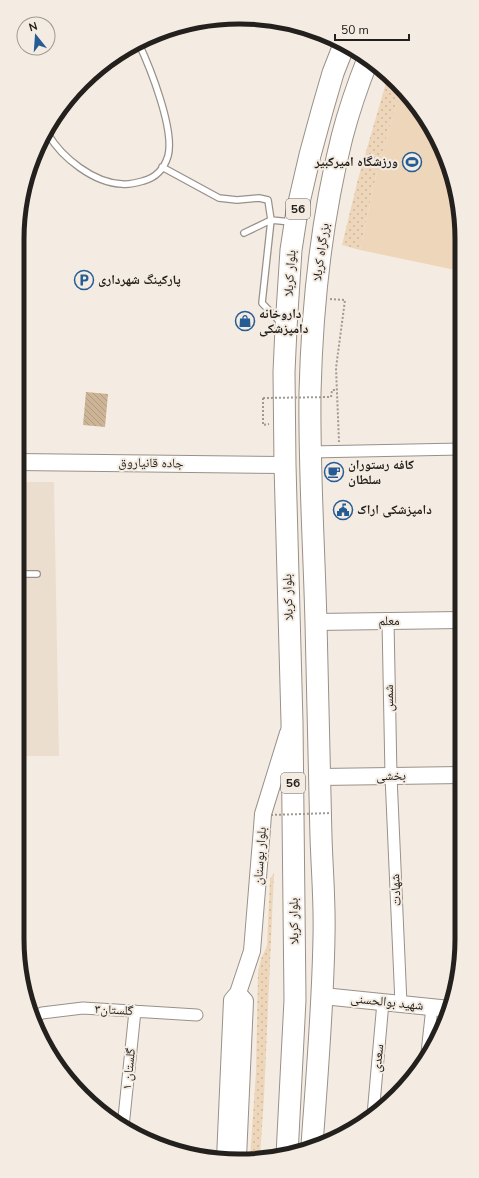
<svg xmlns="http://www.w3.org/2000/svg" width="479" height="1178" viewBox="0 0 479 1178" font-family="'Nunito Sans','Noto Naskh Arabic',sans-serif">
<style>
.built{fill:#ebdecf}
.green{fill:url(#green-dots)}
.pitch{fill:#eed6ba}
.building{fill:url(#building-back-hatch)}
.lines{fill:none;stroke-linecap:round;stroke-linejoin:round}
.lane-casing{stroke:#999189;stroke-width:8}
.street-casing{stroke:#999189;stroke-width:13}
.secondary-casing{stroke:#999189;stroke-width:18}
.highway-casing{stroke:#999189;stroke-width:23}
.path{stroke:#9f9992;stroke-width:2;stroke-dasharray:2 2;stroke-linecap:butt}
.lane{stroke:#fff;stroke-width:5.5}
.street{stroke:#fff;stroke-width:11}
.secondary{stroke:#fff;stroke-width:16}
.highway{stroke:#fff;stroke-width:21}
.path-bridge{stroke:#9f9992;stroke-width:2;stroke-dasharray:2 2;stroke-linecap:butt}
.labels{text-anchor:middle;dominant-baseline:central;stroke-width:4;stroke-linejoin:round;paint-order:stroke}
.shield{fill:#f4ece2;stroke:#625d58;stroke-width:1}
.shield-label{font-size:12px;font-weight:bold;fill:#23201d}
.poi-label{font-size:13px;font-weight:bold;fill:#23201d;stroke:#f4ece2;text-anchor:start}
.street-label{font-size:13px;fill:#23201d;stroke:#f4ece2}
.rim{fill:none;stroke:#23201d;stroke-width:5}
</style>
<defs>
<pattern id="green-dots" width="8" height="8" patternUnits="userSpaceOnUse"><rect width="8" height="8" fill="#eed6ba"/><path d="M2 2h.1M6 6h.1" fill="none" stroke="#ccb79f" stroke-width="1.8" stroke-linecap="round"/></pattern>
<pattern id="building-back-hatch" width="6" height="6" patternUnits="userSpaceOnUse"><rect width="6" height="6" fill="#cdb496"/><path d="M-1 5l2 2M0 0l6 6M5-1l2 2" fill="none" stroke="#b09a81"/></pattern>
</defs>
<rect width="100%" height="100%" fill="#f4ece2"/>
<path class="built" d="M17 482H54L59 756H17Z"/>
<path class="green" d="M388 76 402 89C383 142 371 195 360 250L342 245 358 179Z
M274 873 264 1097 260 1157 250 1158 256 1072 258 973 261 959 267 946 270 879Z"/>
<path class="pitch" d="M402 89 407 93 439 141 460 210V271L360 250C371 195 383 142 402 89Z"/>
<path class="building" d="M86 392 108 394 105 427 83 425Z"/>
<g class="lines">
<g class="lane-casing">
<path id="lane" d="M48 134C62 158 94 183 122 184 129 185 136 183 143 181 155 178 164 169 168 156 175 130 150 67 138 42
M162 167 219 198 237 200 259 198 268 200 271 220 262 303 281 323
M244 233 271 220 291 222
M17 574H37"/>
</g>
<g class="street-casing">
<path id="street" d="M310 452 461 449
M459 620 461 672
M388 621 391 776 401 1004
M33 1018 42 1013 83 1008 197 1015
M427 1053 432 1007
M373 1115 383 1002
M123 1127 135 1011"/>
</g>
<g class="secondary-casing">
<path id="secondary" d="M17 462 285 465
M316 622 461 620
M320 777 462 775
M238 993 252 951 262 828 263 814 288 733
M323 996 450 1009
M225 1159 232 1000 238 993 245 1001 238 1158"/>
</g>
<g class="highway-casing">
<path id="highway" d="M312 1145C317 1075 323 1006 324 936 325 903 322 870 321 837 319 766 318 695 316 623 314 546 309 469 310 393 312 306 321 221 342 137 349 110 358 84 368 59
M287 1155 295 1000 292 722 285 465 284 372 286 328 291 250 297 211 310 155 322 111 333 73 344 45"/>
</g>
<path class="path" d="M330 299 345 300 336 368 339 442
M331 397 332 390H336
M263 398V425L269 424"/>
<use href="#lane" class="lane"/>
<use href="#street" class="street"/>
<use href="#secondary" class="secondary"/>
<use href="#highway" class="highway"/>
<path class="path-bridge" d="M263 398 331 397
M271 815 332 813"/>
</g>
<defs>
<g id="stadium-ring" transform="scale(1)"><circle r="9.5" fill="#f4ece2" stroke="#255c94" stroke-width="1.5"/><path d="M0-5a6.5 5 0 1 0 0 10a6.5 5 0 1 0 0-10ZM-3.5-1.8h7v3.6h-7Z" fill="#255c94"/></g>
<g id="parking-ring" transform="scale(1)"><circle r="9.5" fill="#f4ece2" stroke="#255c94" stroke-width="1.5"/><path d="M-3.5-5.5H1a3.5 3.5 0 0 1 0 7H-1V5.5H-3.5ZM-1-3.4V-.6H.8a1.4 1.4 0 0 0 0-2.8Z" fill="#255c94"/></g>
<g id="shop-ring" transform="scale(1)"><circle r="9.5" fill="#f4ece2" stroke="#255c94" stroke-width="1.5"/><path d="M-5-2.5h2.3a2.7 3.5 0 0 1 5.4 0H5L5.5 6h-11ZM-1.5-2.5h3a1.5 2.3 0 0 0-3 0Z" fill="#255c94"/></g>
<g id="cafe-ring" transform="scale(1)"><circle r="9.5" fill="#f4ece2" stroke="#255c94" stroke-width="1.5"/><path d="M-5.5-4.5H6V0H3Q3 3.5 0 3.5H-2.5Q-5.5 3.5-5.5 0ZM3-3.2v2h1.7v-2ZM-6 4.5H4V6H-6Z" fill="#255c94"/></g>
<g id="civic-ring" transform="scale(1)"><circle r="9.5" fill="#f4ece2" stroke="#255c94" stroke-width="1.5"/><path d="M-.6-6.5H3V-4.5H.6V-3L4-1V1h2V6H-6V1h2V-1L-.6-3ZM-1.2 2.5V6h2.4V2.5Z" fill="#255c94"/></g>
</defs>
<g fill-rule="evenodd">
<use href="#stadium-ring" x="412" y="162"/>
<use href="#parking-ring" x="84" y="280"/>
<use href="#shop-ring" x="245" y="321"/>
<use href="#cafe-ring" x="334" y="472"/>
<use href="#civic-ring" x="343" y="510"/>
</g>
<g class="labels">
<g class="shield">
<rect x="286" y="199" width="24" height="20" rx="3"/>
<rect x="281" y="773" width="24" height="20" rx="3"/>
</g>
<g class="shield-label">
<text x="298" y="209">56</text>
<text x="293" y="783">56</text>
</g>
<g class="poi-label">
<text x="398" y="162" text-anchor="end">ورزشگاه امیرکبیر</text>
<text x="98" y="280">پارکینگ شهرداری</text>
<text x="259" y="314">داروخانه<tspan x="259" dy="15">دامپزشکی</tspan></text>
<text x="348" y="465">کافه رستوران<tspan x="348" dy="15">سلطان</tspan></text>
<text x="357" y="510">دامپزشکی اراک</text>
</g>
<g class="street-label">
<text transform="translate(321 252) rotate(-82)">بزرگراه کربلا</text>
<text transform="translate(290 273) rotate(-86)">بلوار کربلا</text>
<text transform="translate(151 463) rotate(1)">جاده قانیاروق</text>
<text transform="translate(288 597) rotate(-92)">بلوار کربلا</text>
<text transform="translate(389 621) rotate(-1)">معلم</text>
<text transform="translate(389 698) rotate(-91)">شمس</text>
<text transform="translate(391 776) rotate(-1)">بخشی</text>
<text transform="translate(260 856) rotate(-86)">بلوار بوستان</text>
<text transform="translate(396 890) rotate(-93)">شهادت</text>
<text transform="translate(294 921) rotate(-91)">بلوار کربلا</text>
<text transform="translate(387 1002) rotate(6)">شهید بوالحسنی</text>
<text transform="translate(114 1010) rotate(3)">گلستان۳</text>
<text transform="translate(378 1058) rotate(-84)">سعدی</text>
<text transform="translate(129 1069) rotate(-84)">گلستان ۱</text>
</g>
</g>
<path d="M0 0H479V1178H0ZM239 24H240A215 215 0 0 1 455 239V939A215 215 0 0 1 240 1154H239A215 215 0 0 1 24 939V239A215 215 0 0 1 239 24Z" fill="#f4ece2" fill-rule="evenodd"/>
<path class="rim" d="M239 24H240A215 215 0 0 1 455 239V939A215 215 0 0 1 240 1154H239A215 215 0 0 1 24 939V239A215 215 0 0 1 239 24Z"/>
<g transform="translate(36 36) rotate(343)"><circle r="19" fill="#f4ece2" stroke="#a09a93"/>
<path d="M0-3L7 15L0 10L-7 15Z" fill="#255c94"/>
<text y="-6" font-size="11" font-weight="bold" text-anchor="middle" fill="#23201d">N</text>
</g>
<path d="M335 34v6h74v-6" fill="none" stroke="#23201d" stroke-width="2"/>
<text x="341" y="34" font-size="12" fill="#23201d" stroke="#f4ece2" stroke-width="3" paint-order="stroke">50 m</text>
</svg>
